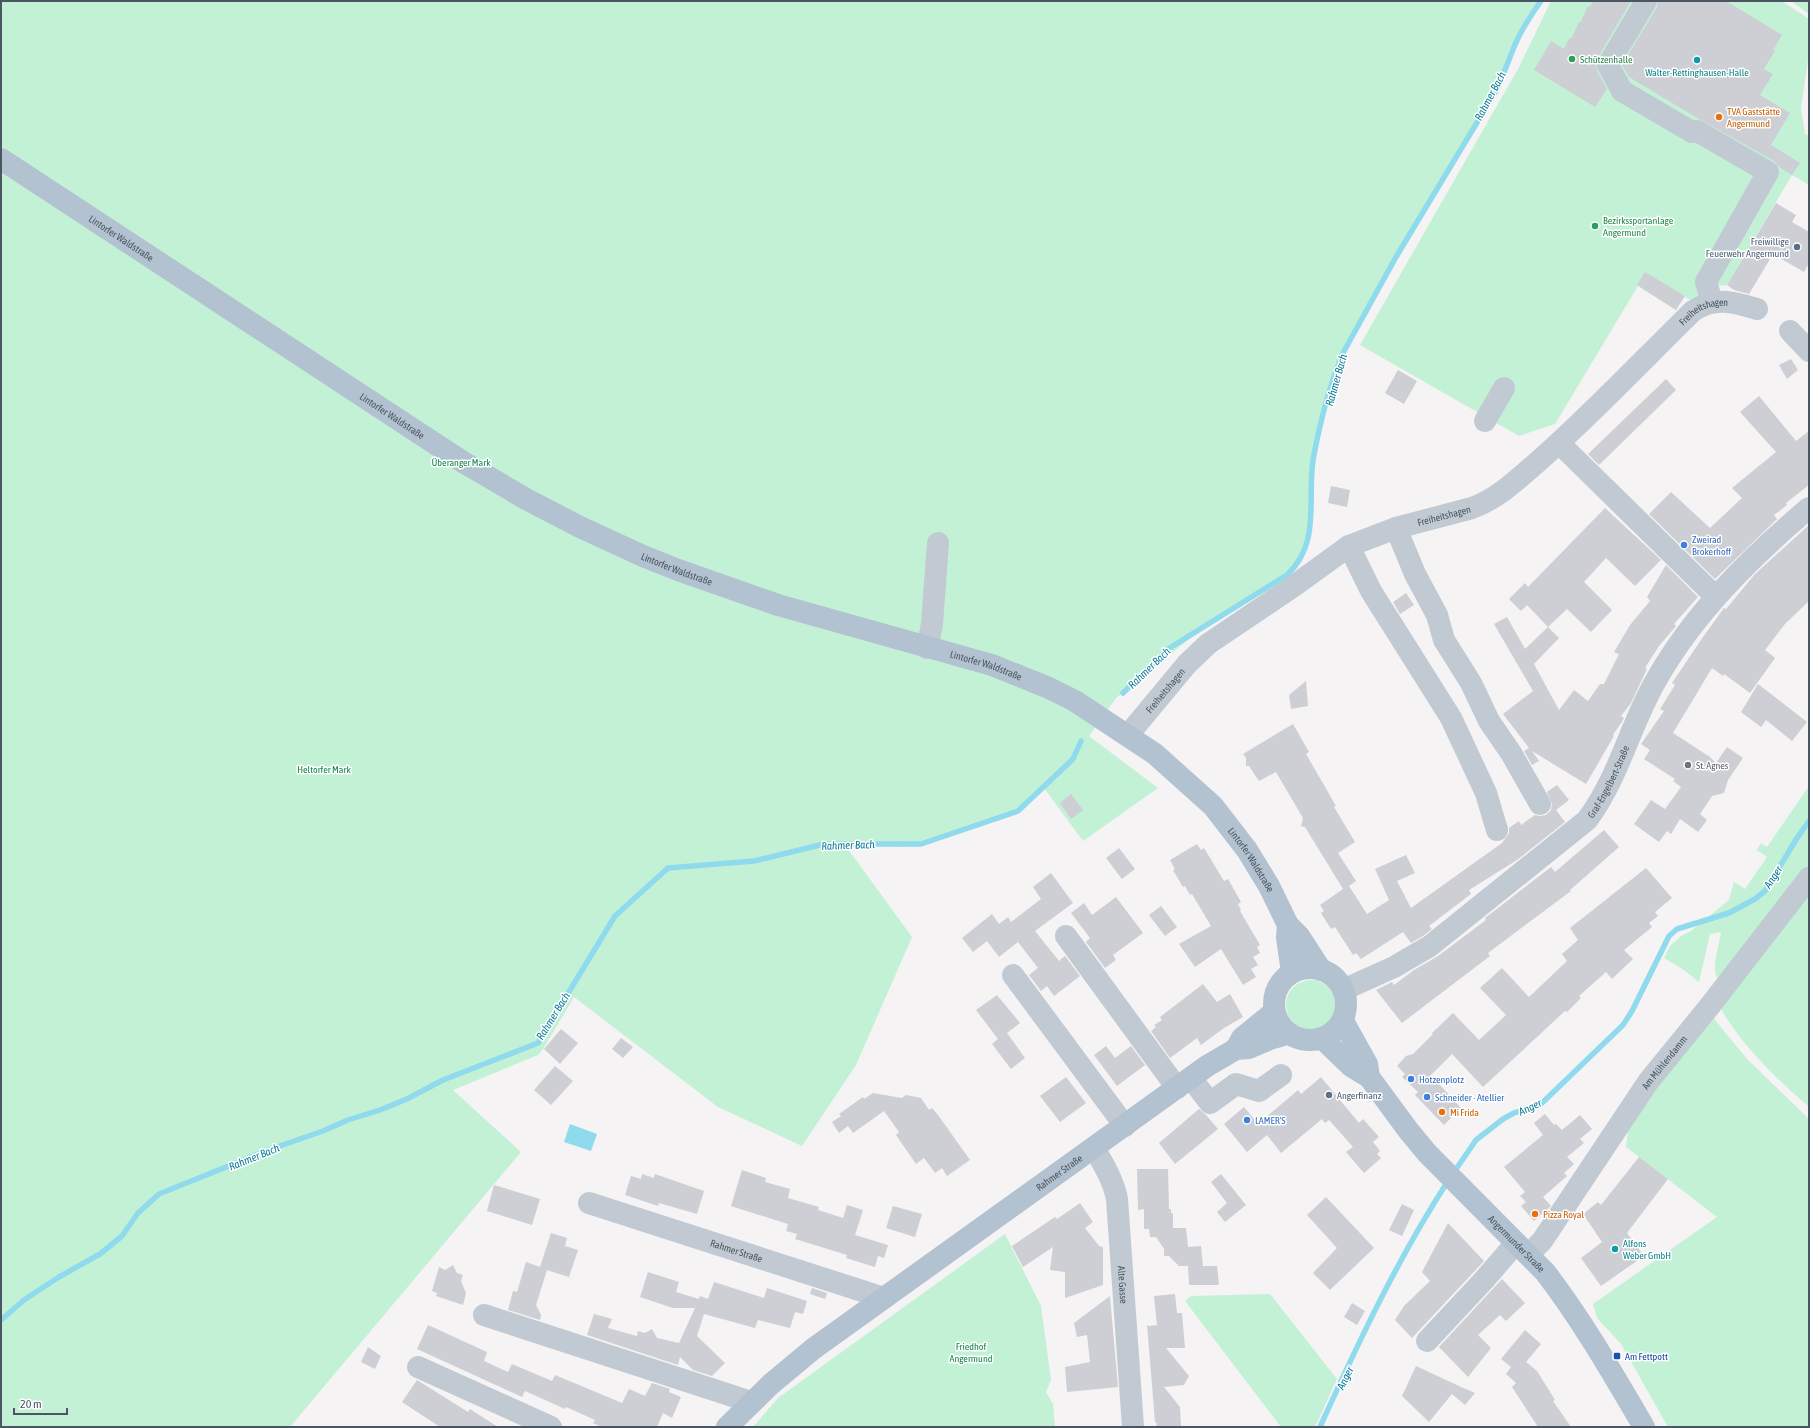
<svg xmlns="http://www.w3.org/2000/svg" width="1810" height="1428" viewBox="0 0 1810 1428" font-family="'Asap Condensed',sans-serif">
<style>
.green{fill:#c3f1d5;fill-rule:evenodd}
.water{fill:#90daee}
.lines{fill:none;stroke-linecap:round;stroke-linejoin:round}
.stream{stroke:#90daee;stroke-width:5.5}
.building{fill:#cdcfd5}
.minor{stroke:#c1cad2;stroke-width:22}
.major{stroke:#b3c2d1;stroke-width:22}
.leisure-dot{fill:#2e9e5b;stroke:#fff;stroke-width:1.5}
.culture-dot{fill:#0f9aa8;stroke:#fff;stroke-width:1.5}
.food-dot{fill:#e8710a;stroke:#fff;stroke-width:1.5}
.service-dot{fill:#5c6f8a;stroke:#fff;stroke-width:1.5}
.shop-dot{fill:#3f7fe0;stroke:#fff;stroke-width:1.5}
.worship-dot{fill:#6b7280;stroke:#fff;stroke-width:1.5}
.transit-dot{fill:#1a4fb4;stroke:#fff;stroke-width:1.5}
.labels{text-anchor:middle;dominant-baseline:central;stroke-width:3;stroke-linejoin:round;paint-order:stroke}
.leisure-label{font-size:10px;fill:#27864d;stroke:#fff;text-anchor:start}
.culture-label{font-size:10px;fill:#0d838f;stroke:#fff}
.food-label{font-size:10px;fill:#c56008;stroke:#fff;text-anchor:start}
.street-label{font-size:10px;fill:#4a5661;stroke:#fff}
.service-label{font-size:10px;fill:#4e5e75;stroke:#fff;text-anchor:end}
.park-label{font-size:10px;fill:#17864f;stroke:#fff}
.shop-label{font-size:10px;fill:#366cbe;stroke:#fff;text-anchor:start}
.worship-label{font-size:10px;fill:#5b616d;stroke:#fff;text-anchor:start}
.transit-label{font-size:10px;fill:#164399;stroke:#fff;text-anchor:start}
.water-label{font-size:11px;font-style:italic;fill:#0c7c9b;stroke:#fff}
</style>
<rect width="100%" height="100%" fill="#f5f3f3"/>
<path class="green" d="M1 1H1540L1528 18 1513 46 1505 70 1495 90 1463 142 1341 354 1335 370 1312 459 1310 482 1309 530 1304 551 1300 559 1286 574 1203 628 1116 698 1089 736 1158 788 1083 841 1044 788 1074 760 1079 749 1067 766 1052 777 1018 810 920 843H913L902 847 858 843 824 842 771 858 825 845H845L912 937 856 1065 802 1146 718 1107 574 997 543 1049 538 1055 453 1090 521 1152 290 1427H1ZM727 862 735 864 677 869 682 866ZM546 1032 539 1044 494 1061C507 1053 521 1049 534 1042 539 1040 540 1035 546 1032ZM431 1087C416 1101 383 1111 362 1117L360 1115 380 1109 418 1091ZM152 1202C149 1207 143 1211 139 1215 123 1236 113 1251 88 1262 98 1253 110 1245 119 1236 131 1225 137 1211 152 1202Z
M1551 1H1782L1809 19V53L1801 108 1805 134 1809 136V185L1792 175 1727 285 1715 286 1690 300 1684 296 1676 310 1638 286 1555 424 1519 436 1360 345 1518 69Z
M1791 1H1809V14Z
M1809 786V872L1718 979C1710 969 1720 944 1721 932L1710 934 1699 982 1684 970 1664 958 1670 946 1681 936 1691 931 1729 900 1734 882 1745 889 1767 857 1757 850 1761 843 1767 847Z
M1809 889V1107C1777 1079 1743 1047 1721 1009Z
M1286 1005a25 25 0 1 1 50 0a25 25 0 1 1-50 0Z
M1711 1015 1747 1059 1809 1119V1427H1668L1621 1344 1597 1318 1593 1304 1717 1217 1626 1147 1630 1116Z
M1005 1234 1041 1306 1051 1380 1046 1392 1053 1404 1055 1427H753L778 1398Z
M1270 1294 1337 1379 1315 1427H1281L1185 1301 1191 1296Z"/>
<path class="water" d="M570 1124 597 1134 591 1151 564 1142Z"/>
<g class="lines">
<path class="stream" d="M1123 693 1168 649 1287 575C1321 543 1307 501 1313 460 1319 427 1330 384 1343 353L1396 257 1496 91C1503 76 1508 62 1514 47 1521 30 1531 15 1541 1
M1454 1172 1476 1140 1503 1119 1514 1113 1542 1103 1623 1025 1632 1011 1669 936 1677 929 1729 913 1755 899 1765 891 1797 838 1809 821
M1 1320 24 1300 59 1277 100 1254 122 1236 138 1213 159 1194 271 1149 323 1131 348 1120 380 1110 407 1099 443 1080 538 1043 615 916 668 868 754 861 824 844H921L1018 811 1073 759 1081 741
M1320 1427C1358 1343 1398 1258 1448 1181"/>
</g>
<path class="building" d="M1593 1H1631L1597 59 1596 65 1597 71 1607 89 1595 107 1534 70 1551 41 1564 49 1569 38 1571 39 1579 22 1580 23 1588 6 1590 7Z
M1658 1H1726L1782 35 1773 50 1775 51 1764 69 1773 74 1760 95 1790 113 1771 145 1800 163 1792 175 1779 167 1774 161 1699 119 1629 77 1622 65 1657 7Z
M1776 203 1796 215 1792 222 1809 232V263L1804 272 1773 254 1749 294 1734 290 1727 285Z
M1645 272 1685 296 1676 310 1637 285Z
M1791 359 1798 370 1787 379 1779 365Z
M1398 370 1417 381 1404 404 1385 393Z
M1666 379 1676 390 1599 465 1588 454Z
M1759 396 1796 441 1809 431V485L1786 503 1787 505 1774 515 1777 519 1715 579 1649 514 1671 492 1710 528 1742 498 1732 488 1776 452 1740 412Z
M1331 486 1350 490 1347 507 1328 503Z
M1605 508 1661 560 1635 586 1606 558 1584 582 1612 610 1591 632 1567 609 1548 627 1527 605 1521 611 1509 599 1525 583 1528 587Z
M1809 525V601L1785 624 1765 650 1775 658 1750 693 1724 674 1723 676 1712 668 1673 733 1710 757 1716 763 1727 747 1743 758 1728 780 1724 793 1712 796 1700 814 1707 820 1698 832 1680 819 1671 834 1667 831 1659 842 1634 824 1651 800 1665 809 1681 787 1673 781 1675 779 1644 759 1650 750 1641 744 1664 711 1660 709 1675 685 1672 683 1703 637 1724 608 1726 609 1755 574Z
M1666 565 1698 597 1674 624 1676 626 1659 646 1645 668 1647 669 1631 703 1621 716 1624 718 1623 720 1613 735 1614 736 1586 784 1532 751 1539 761 1532 765 1524 751 1529 748 1503 714 1533 691 1494 624 1507 617 1525 649 1548 627 1559 638 1534 664 1559 710 1574 690 1588 701 1600 684H1604L1619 654 1614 652 1630 625 1650 601 1647 597Z
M1406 593 1414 605 1400 614 1393 602Z
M1306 681 1308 706 1291 709 1289 695Z
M1758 684 1807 722 1792 741 1766 720 1761 727 1741 712Z
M1293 724 1309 752 1306 754 1336 806 1334 807 1355 842 1338 853 1356 881 1349 886 1367 914 1389 900 1375 869 1406 855 1415 873 1397 881 1411 908 1502 843 1509 833V828L1519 821 1521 825 1535 815 1540 816 1546 815 1551 810 1552 804 1547 792 1557 785 1569 800 1556 810 1565 822 1517 860 1469 890 1471 894 1429 926 1432 929 1423 936 1411 943 1403 932 1361 959 1356 953 1353 955 1335 927 1331 929 1321 913 1324 911 1320 905 1343 889 1305 827 1301 826 1303 818 1276 772 1259 781 1249 766H1246V758L1243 754Z
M1071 794 1083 810 1071 819 1060 803Z
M1604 830 1619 847 1570 890 1571 891 1488 953 1490 956 1402 1023 1376 990 1392 982 1394 985 1414 970 1438 956 1486 920 1485 918 1551 867 1555 872Z
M1197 844 1201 850 1204 848 1224 881 1228 879 1241 902 1238 904 1241 910 1240 911 1260 945 1257 947 1260 953 1253 957 1258 965 1251 969 1256 977 1243 985 1221 949 1195 967 1179 944 1211 926 1192 894 1190 895 1185 886 1183 887 1173 870 1175 869 1170 860Z
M1119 848 1135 869 1122 879 1106 858Z
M1646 868 1672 898 1655 912 1658 916 1649 923 1652 927 1624 950 1633 959 1612 979 1606 972 1579 996 1581 998 1567 1012 1565 1011 1483 1087 1452 1054 1431 1075 1461 1108 1444 1125 1415 1095 1418 1092 1402 1077 1405 1074 1397 1066 1406 1056 1413 1054 1433 1034 1432 1033 1453 1013 1479 1040 1506 1015 1480 988 1502 968 1529 997 1567 961 1562 954 1578 940 1570 928Z
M1051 873 1073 903 1035 931 1059 961 1065 956 1080 976 1054 996 1047 986 1041 991 1029 975 1038 968 1018 942 999 957 987 941 973 952 962 938 992 914 999 924 1008 917 1011 922 1041 899 1033 887Z
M1116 897 1143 933 1113 955 1116 960 1105 968 1086 942 1090 938 1071 913 1084 903 1092 915Z
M1161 906 1177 927 1165 936 1149 915Z
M1203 984 1217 1002 1230 994 1243 1017 1224 1028 1201 1045 1197 1038 1170 1058 1151 1031 1156 1027 1154 1025 1162 1020 1160 1017Z
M997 995 1020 1023 1007 1033 1025 1058 1011 1069 992 1044 998 1039 976 1010Z
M561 1029 578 1043 560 1064 544 1049Z
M621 1038 633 1047 623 1058 612 1049Z
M1106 1046 1115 1058 1131 1046 1145 1065 1117 1086 1094 1055Z
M555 1066 573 1081 551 1105 534 1090Z
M1066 1077 1086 1103 1060 1122 1040 1096Z
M1321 1077 1359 1123 1363 1119 1379 1137 1373 1142 1380 1151 1377 1154 1381 1158 1364 1173 1346 1152 1353 1147 1329 1120 1325 1123 1322 1119 1281 1153 1267 1135 1247 1152 1224 1124 1244 1107 1258 1124 1298 1090 1301 1094Z
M873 1093 902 1098 906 1095 921 1098 929 1110 932 1108 938 1115 970 1160 947 1176 942 1168 935 1173 924 1158 916 1164 896 1135 899 1132 884 1111 853 1133 848 1126 839 1133 832 1122 841 1116 839 1114 863 1097 864 1099Z
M1199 1109 1206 1115 1218 1129 1175 1164 1159 1143Z
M1545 1114 1554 1125 1556 1124 1562 1130 1580 1115 1592 1129 1580 1139 1584 1143 1567 1157 1574 1164 1564 1173 1567 1176 1543 1197 1551 1206 1534 1221 1521 1206 1526 1202 1520 1196 1525 1192 1504 1167 1543 1135 1534 1123Z
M1639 1157 1668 1179 1627 1233 1644 1256 1601 1286 1581 1258 1602 1242 1583 1214 1598 1202 1601 1205Z
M1137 1169H1168L1169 1209H1171V1213H1173V1228H1186L1188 1247 1201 1246 1203 1266H1217L1219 1285H1189L1188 1266H1179L1169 1256H1164V1249L1156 1237H1150L1149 1229H1144V1209L1138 1210Z
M742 1170 766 1178 765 1182 790 1189 788 1198 819 1207 818 1210 843 1218 847 1205 863 1210 855 1235 888 1245 884 1258 878 1256 875 1267 846 1258 847 1255 795 1239 797 1234 786 1231 788 1224 731 1206Z
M642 1174 654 1178 655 1174 704 1191 697 1214 659 1203 658 1206 625 1195 631 1176 641 1179Z
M1221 1174 1246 1205 1225 1222 1217 1212 1227 1203 1211 1182Z
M494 1185 540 1199 532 1225 487 1211Z
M1326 1197 1374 1248 1330 1290 1313 1273 1337 1248 1307 1215Z
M1080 1203 1093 1222 1085 1228 1099 1246 1103 1247V1285L1065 1298V1272L1050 1270 1053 1247 1023 1267 1012 1246 1055 1217 1057 1219Z
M1402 1204 1414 1210 1402 1236 1389 1230Z
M893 1206 922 1214 915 1237 886 1228Z
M1448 1223 1484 1261 1412 1338 1395 1320 1404 1306 1430 1281 1422 1272Z
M551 1233 567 1238 565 1246 578 1250 569 1277 547 1270 536 1305 541 1315 540 1320 508 1310 513 1291 517 1292 526 1262 540 1267Z
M453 1265 457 1273 463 1275 461 1281 466 1293 463 1305 436 1296 437 1293 432 1291 439 1267 445 1270Z
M648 1272 679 1282 676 1292 699 1299 700 1296 708 1299 714 1282 764 1298 767 1288 807 1301 803 1314 795 1312 790 1328 758 1320 755 1328 704 1314 697 1336 725 1363 712 1376 693 1370 680 1357 678 1365 587 1335 594 1314 612 1319 608 1328 637 1336 638 1331 645 1333 652 1329 657 1338 679 1343 695 1308H673L640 1297Z
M1502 1279 1525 1303 1506 1321 1500 1315 1478 1335 1491 1348 1468 1377 1439 1347Z
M812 1288 827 1293 825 1299 810 1294Z
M1175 1294 1177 1313H1182L1185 1348H1166L1189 1376 1184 1385 1164 1387 1180 1407 1181 1427H1157L1156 1422H1155L1147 1324 1148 1326 1157 1325 1154 1296Z
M1110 1296 1118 1387 1067 1392 1065 1367 1090 1362 1087 1335 1077 1337 1074 1323Z
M1352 1303 1365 1311 1357 1325 1344 1317Z
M428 1325 487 1352 484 1361 508 1372 512 1364 552 1381 555 1375 622 1403 629 1389 645 1396 652 1383 670 1389 669 1392 681 1397 672 1418 663 1413 657 1427H601L593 1423 595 1420 566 1407 565 1409 525 1391 522 1397 417 1349Z
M1525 1330 1541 1344 1526 1362 1537 1371 1555 1400 1553 1401 1571 1427H1538L1512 1387 1516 1383 1506 1374 1511 1367 1501 1359Z
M368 1347 381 1356 375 1369 361 1362Z
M1416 1366 1459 1386 1475 1393 1465 1405 1452 1394 1429 1422 1402 1396Z
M417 1380 468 1412 470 1409 498 1427H440L402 1402Z"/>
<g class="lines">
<g class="minor">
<path d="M1646 1 1608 65 1622 91 1692 132 1697 131 1768 172 1706 282 1712 302"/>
<path d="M1790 331 1809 351"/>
<path d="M1485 421 1504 388"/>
<path d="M1559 443 1716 597"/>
<path d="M1396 528 1415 574 1437 615 1444 640 1471 683 1489 721 1511 753 1540 804"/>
<path d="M1349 546 1371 591 1451 718 1486 793 1497 830"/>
<path d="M927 648 932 624 938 543"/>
<path id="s1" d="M1128 735 1187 664 1208 644 1291 588 1349 546 1396 528 1472 508C1499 498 1519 478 1541 459 1594 412 1643 360 1693 311 1715 296 1734 302 1757 309"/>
<path d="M1066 936 1177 1088"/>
<path d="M1013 975 1125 1126"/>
<path id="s2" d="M1343 990 1394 967 1430 946 1587 820C1618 779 1630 726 1655 682 1693 614 1750 558 1809 508"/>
<path d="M1191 1078 1210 1103 1236 1084 1259 1091 1281 1075"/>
<path id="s3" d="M1094 1148C1104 1165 1113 1180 1117 1199L1133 1427"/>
<path id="s4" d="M589 1203 884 1298"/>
<path id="s5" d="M1529 1254 1542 1241 1648 1082 1709 1007 1809 878"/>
<path d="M484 1315 751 1402"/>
<path d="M1427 1341 1484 1280 1516 1243"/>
<path d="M418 1367 551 1427"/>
</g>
<g class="major">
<path id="s6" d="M1 159 463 462 526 499 580 527 643 556 678 570 778 605 992 665 1049 688 1075 701 1155 754 1213 806 1247 850 1269 886 1288 925 1299 936 1321 970"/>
<path d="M1288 925 1287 938 1292 972"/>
<circle cx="1310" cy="1004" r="36"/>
<path d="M1343 1021 1367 1064 1369 1077"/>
<path id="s7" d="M1323 1039 1351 1066 1369 1077 1408 1130 1427 1153 1545 1272C1582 1320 1613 1374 1644 1427"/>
<path d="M1236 1049 1242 1038 1274 1012"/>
<path id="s8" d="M727 1427 771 1384 813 1349 1207 1066 1236 1049 1249 1048 1270 1039 1287 1034"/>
</g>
</g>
<g class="leisure-dot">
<circle cx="1572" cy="59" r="4"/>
<circle cx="1595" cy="226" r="4"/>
</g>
<g class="culture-dot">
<circle cx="1697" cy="60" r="4"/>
<circle cx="1615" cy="1249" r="4"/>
</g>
<g class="food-dot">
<circle cx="1719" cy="117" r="4"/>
<circle cx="1442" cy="1112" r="4"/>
<circle cx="1535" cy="1214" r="4"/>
</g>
<g class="service-dot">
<circle cx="1797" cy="247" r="4"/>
<circle cx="1329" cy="1095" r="4"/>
</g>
<g class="shop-dot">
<circle cx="1684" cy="545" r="4"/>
<circle cx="1411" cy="1079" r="4"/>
<circle cx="1427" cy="1097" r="4"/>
<circle cx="1247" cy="1120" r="4"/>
</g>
<circle class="worship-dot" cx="1688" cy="765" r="4"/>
<rect class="transit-dot" x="1613" y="1352" width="8" height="8" rx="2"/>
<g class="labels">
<g class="leisure-label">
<text x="1580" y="59">Schützenhalle</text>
<text x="1603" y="220">Bezirkssportanlage<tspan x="1603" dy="12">Angermund</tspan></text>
</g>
<g class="culture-label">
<text x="1697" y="72">Walter-Rettinghausen-Halle</text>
<text x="1623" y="1243" text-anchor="start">Alfons<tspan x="1623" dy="12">Weber GmbH</tspan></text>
</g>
<g class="food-label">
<text x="1727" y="111">TVA Gaststätte<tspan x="1727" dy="12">Angermund</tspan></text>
<text x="1450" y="1112">Mi Frida</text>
<text x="1543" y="1214">Pizza Royal</text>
</g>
<g class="street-label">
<text stroke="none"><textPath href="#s6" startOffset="144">Lintorfer Waldstraße</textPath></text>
<text stroke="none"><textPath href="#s1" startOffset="729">Freiheitshagen</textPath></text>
<text stroke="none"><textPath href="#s6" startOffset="468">Lintorfer Waldstraße</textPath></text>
<text stroke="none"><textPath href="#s1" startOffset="393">Freiheitshagen</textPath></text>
<text stroke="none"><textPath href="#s6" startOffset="792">Lintorfer Waldstraße</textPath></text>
<text stroke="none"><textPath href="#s6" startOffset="1116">Lintorfer Waldstraße</textPath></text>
<text stroke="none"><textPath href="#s1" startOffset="58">Freiheitshagen</textPath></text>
<text stroke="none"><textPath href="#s2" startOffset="343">Graf-Engelbert-Straße</textPath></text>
<text stroke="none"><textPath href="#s6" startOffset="1452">Lintorfer Waldstraße</textPath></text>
<text stroke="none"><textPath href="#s5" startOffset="235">Am Mühlendamm</textPath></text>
<text stroke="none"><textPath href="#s8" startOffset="419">Rahmer Straße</textPath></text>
<text stroke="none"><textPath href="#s7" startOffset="283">Angermunder Straße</textPath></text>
<text stroke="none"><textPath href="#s4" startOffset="155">Rahmer Straße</textPath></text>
<text stroke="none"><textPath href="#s3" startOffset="142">Alte Gasse</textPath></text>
</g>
<g class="service-label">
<text x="1789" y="241">Freiwillige<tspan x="1789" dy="12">Feuerwehr Angermund</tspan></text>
<text x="1337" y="1095" text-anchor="start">Angerfinanz</text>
</g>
<g class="park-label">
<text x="461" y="462">Überanger Mark</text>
<text x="324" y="769">Heltorfer Mark</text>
<text x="971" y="1346">Friedhof<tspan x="971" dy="12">Angermund</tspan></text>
</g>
<g class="shop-label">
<text x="1692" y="539">Zweirad<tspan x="1692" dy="12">Brokerhoff</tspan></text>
<text x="1419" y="1079">Hotzenplotz</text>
<text x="1435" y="1097">Schneider - Atellier</text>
<text x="1255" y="1120">LAMER'S</text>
</g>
<g class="worship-label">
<text x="1696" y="765">St. Agnes</text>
</g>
<g class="transit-label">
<text x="1625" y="1356">Am Fettpott</text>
</g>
<g class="water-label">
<text transform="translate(1490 96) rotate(-62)">Rahmer Bach</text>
<text transform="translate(1336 380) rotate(-74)">Rahmer Bach</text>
<text transform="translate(1149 668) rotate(-44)">Rahmer Bach</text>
<text transform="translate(848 845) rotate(-2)">Rahmer Bach</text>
<text transform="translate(1773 877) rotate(-57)">Anger</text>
<text transform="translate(553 1016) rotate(-58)">Rahmer Bach</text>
<text transform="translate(1530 1107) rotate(-25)">Anger</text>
<text transform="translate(254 1157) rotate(-22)">Rahmer Bach</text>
<text transform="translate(1345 1378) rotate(-64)">Anger</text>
</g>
</g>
<rect width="1810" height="1428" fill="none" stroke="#4a5661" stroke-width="4"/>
<path d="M14 1408v6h53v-6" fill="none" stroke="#4a5661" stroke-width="2"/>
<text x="20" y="1408" font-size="12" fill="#4a5661" stroke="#ffffff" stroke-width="3" paint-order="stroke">20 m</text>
</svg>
